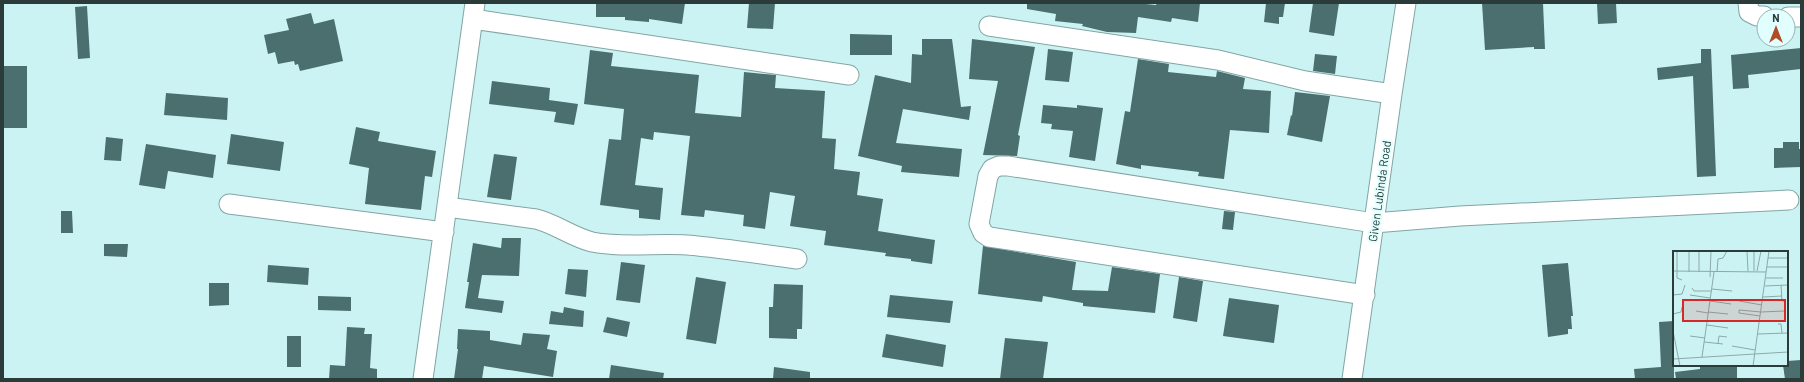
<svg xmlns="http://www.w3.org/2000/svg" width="1804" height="382" viewBox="0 0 1804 382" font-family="Barlow,sans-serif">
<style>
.building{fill:#4b6e6e}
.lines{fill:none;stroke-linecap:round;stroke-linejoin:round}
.minor-casing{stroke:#80a5a4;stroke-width:21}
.minor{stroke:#fff;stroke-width:19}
.labels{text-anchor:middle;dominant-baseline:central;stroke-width:4;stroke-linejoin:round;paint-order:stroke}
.street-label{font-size:12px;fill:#2b3b3a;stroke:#e0fffe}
.inset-road{fill:none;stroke:#8ca9a9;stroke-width:1}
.view{fill:#d62828;fill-opacity:0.15;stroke:#d62828;stroke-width:2}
.inset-edge{fill:none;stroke:#2b3b3a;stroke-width:2}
</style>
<rect width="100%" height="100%" fill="#ccf3f3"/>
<path class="building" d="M596 3H685L682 24 649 19V22L625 20V17H596Z
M749 3H775L773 29 747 28Z
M1027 3H1136L1156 5 1157 3H1200L1198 22 1172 18 1171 22 1138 17 1136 33 1107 32 1082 26 1083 24 1055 21 1056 14 1027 9Z
M1266 3H1285L1283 17H1279V24L1264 22Z
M1313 3H1339L1334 36 1309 32Z
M1482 3H1543L1545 49H1534V47L1485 50Z
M1597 3H1616L1617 23 1598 24Z
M87 6 90 58 78 59 75 7Z
M311 13 314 24 334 19 343 61 300 71 298 64 295 65 294 61 278 64 275 52 268 54 264 35 289 30 286 19Z
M850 34 892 35V55H850Z
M922 39H952L961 107 971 106 969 120 903 109 896 143 962 149 959 177 901 172 902 166 858 156 875 75 911 83 912 54 922 55Z
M972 39 1035 47 1018 135 1020 136 1017 156 983 155 998 81 969 79Z
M1801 48V69L1748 75 1749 88 1733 89 1731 55Z
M1048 49 1073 52 1069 82 1045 80Z
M1701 49H1711L1716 176 1697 177 1693 76 1658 80 1657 68 1701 63Z
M590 50 613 53 611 66 699 75 695 113 741 117 744 72 776 75 775 88 825 91 822 138 836 139 834 169 860 172 857 195 883 199 878 231 935 240 932 264 911 261V259L885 256 886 253 824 245 826 231 790 226 795 196 770 192 765 229 743 226 744 215 705 210 704 217 681 215 690 136 654 132 653 140 641 138 635 185 663 188 660 220 639 218V210L600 205 609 139 621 140 624 109 584 104Z
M1315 54 1337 56 1335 74 1313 71Z
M1138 59 1169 64 1168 72 1216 77 1217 71 1245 78 1243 89 1271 91 1269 133 1230 130 1224 179 1198 176 1199 172 1141 165V169L1116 164 1125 111 1130 112Z
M3 66H27V128H3Z
M492 81 550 88 549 100 578 104 574 125 554 122 556 112 489 104Z
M1295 92 1330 96 1322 142 1287 135 1291 115 1292 116Z
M166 93 228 98 227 120 164 115Z
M1043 105 1077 108V105L1103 108 1095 161 1069 157 1073 131 1051 129 1052 124 1041 123Z
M356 127 380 132 378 141 436 151 432 177 425 176 421 210 365 204 369 168 349 164Z
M231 134 284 142 280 171 227 164Z
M106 137 123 139 121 161 104 160Z
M1783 142H1799V149H1801V167L1774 168V148H1783Z
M146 144 216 155 213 178 168 171 165 189 139 185Z
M494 154 517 157 511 200 487 197Z
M61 211H72L73 233H61Z
M1224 211 1235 212 1233 230 1222 229Z
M502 238H521L519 276 482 275 478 298 504 301 502 313 465 308 469 282H467L473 243 501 248Z
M104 244H128L127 257 104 256Z
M983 246 1076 262 1072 290 1108 291 1112 267 1160 274 1155 313 1083 306V303L1043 296 1042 302 978 294Z
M621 262 645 265 640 303 616 300Z
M1568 263 1573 316H1571L1572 329H1568V334L1548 337 1542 265Z
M268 265 309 268 308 285 267 282Z
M568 269 588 270 586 297 565 294Z
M696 277 726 282 716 344 686 339Z
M1179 277 1203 281 1197 322 1173 318Z
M209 283H229V305L209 306Z
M774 284 803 285 802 329H797V339L769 338V307H773Z
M890 295 953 301 950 323 887 317Z
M318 296 351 297V311L318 310Z
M1229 298 1279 305 1274 343 1223 336Z
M564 307 584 311 583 327 549 324 551 311 563 313Z
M607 317 630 322 627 337 603 332Z
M1674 321V379H1635L1634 369 1661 367 1659 322Z
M347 327 365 328 364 334H372L370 368 377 369V379H329L330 365 345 366Z
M458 329 490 331V340L521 345 523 333 550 335 547 349 557 351 553 377 484 366 482 379H454L458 349H457Z
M886 334 946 345 943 367 882 357Z
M287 336H301V367H287Z
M1005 338 1048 342 1043 379H1000Z
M1801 360V379H1785L1783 365H1787V361Z
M611 365 664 373 663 379H609Z
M1700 365H1737V379H1676L1675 372 1700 369Z
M774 367 810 372V379H773Z"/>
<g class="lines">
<g class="minor-casing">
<path id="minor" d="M1748 3 1749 12 1757 16H1764
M1788 17H1801
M473 19 849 75
M989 26 1218 60 1305 81 1392 94
M229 204 444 232
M447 207 536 219C556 224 572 237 592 242 623 248 656 243 687 245 723 248 760 254 797 259
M1365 295 989 237 983 233 979 224 988 176 992 169 999 166H1008L1374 223 1460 216 1789 200
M423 379 475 3
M1352 379 1392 94 1406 3"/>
</g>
<use href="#minor" class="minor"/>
</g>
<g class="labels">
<g class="street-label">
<text transform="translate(1379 191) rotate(-82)">Given Lubinda Road</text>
</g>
</g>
<g transform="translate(1673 251)">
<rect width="115" height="115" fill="#ccf3f3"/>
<path class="inset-road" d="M4 0V27L9 29M16 0V21M26 0V21M74 0 75 20M81 0V20M95 7H115M94 16H115M0 20 93 21M84 20 88 0M44 21 45 8 50 7 54 0M37 26 38 0M93 27H110M108 34 109 50H112M92 35 115 34M19 37 21 40H38M39 38 59 40M0 44 9 43 12 34M17 44 37 47M90 46 109 45M37 50 58 53M66 50 89 54M23 60 35 62M35 61 55 63M0 63 8 61 9 56M87 65 66 62V59L88 61 111 60M105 73H108L109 82M34 74 55 77M0 80 7 115M85 83 115 82M17 85 32 87M31 91 50 93M45 93 46 85 54 86M59 95 82 99M29 106 41 21M0 108 115 101M80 115 96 0"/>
<path class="view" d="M10 49H112V70H10Z"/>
<rect width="115" height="115" class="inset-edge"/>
</g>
<rect width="1804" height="382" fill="none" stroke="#2b3b3a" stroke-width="8"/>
<g transform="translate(1776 28)"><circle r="19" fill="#e0fffe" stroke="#98b1b0"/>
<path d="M0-3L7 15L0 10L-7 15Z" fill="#b24b27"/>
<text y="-6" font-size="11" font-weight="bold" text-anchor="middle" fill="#2b3b3a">N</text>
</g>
</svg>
